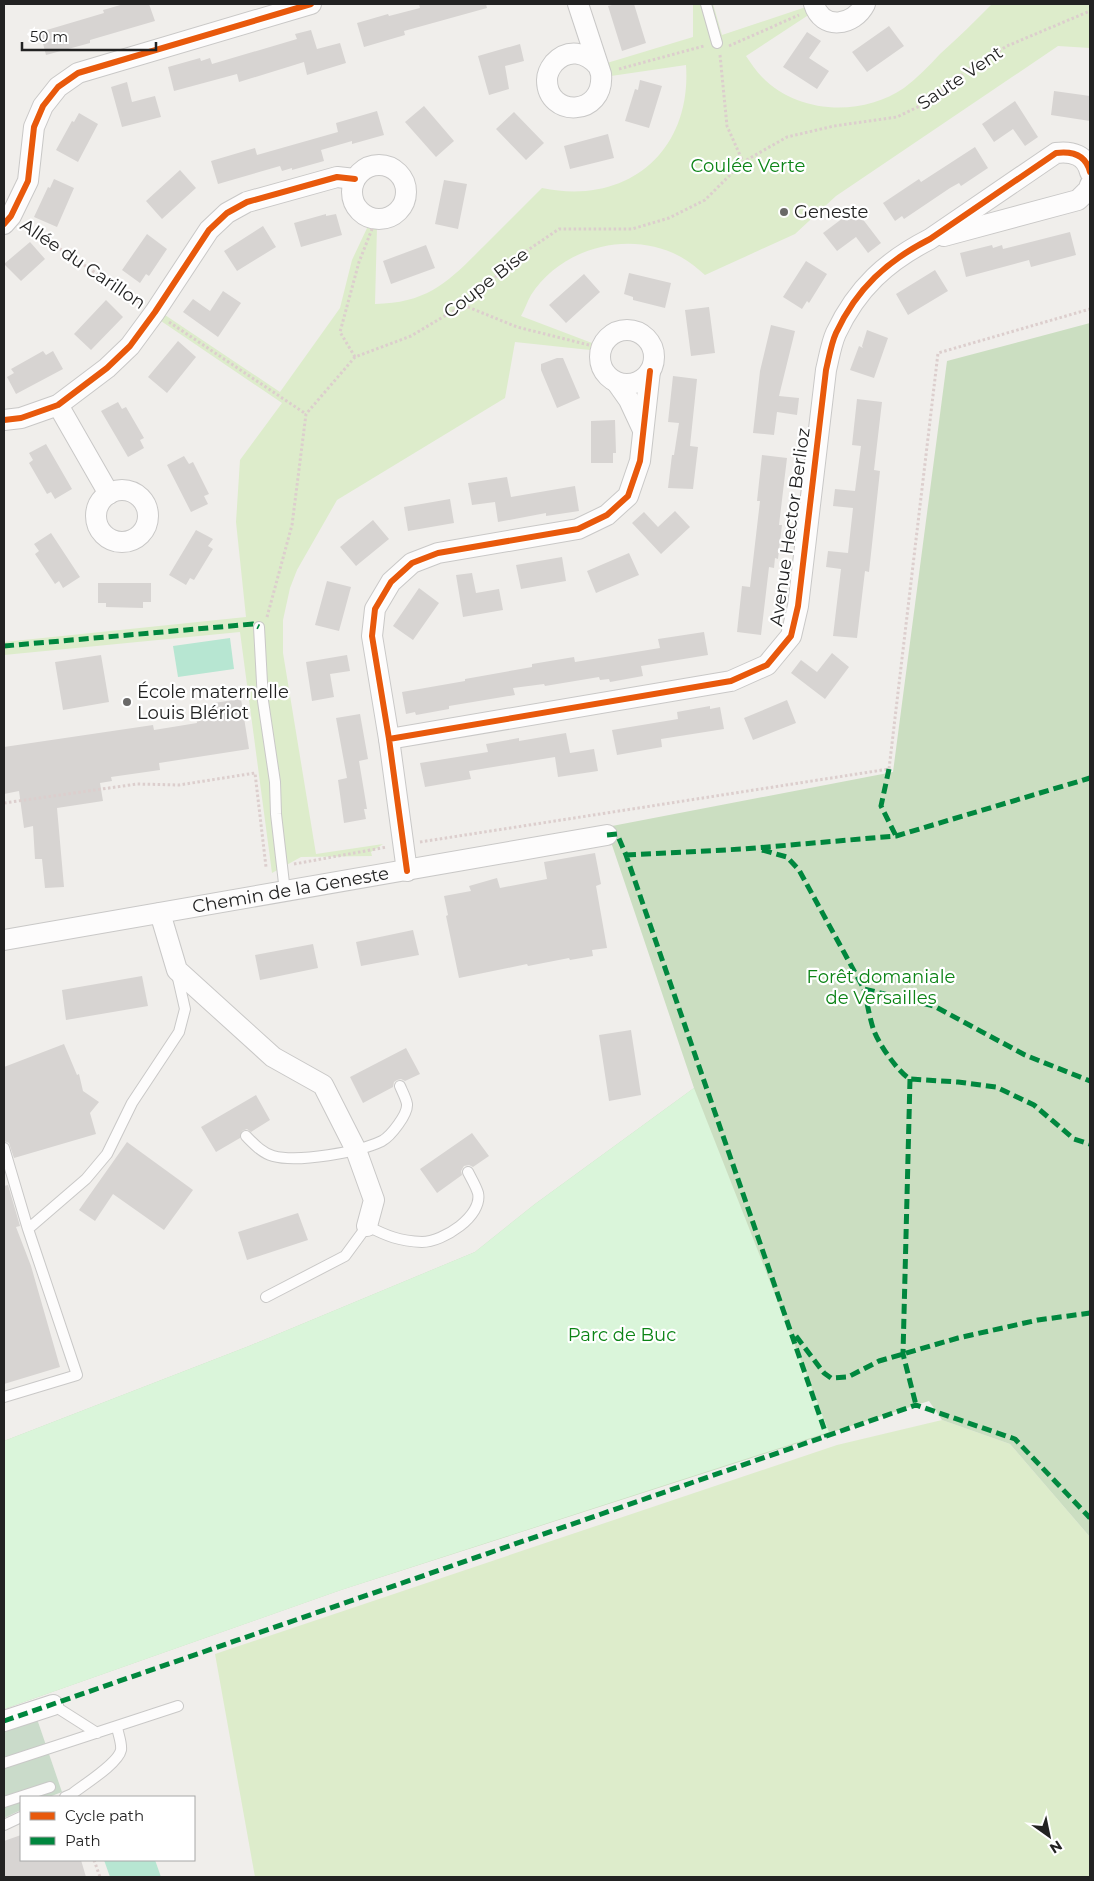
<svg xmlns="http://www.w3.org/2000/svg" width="1094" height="1881" viewBox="0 0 1094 1881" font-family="Montserrat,sans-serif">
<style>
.grass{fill:#ddeccb}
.forest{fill:#cbdec1}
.cemetery{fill:#cadbca}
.park{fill:#daf5da}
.pitch{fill:#b7e6d2}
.building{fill:#d7d4d2}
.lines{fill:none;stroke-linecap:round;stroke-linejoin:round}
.service-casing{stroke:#c9c8c7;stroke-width:12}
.minor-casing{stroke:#c9c8c7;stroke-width:22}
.path{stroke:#dccecd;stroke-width:3;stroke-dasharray:2.5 2.5;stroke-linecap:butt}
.service{stroke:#fdfcfc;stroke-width:10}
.minor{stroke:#fdfcfc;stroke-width:20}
.quiet{stroke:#00873e;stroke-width:5;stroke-dasharray:10 5;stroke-linecap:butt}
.cycleway-casing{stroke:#fff;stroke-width:9}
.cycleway{stroke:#e8590c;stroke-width:6}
.poi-dot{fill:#6a6968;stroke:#fff;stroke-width:2}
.labels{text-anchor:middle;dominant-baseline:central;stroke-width:4.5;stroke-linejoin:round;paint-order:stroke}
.street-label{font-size:18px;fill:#222;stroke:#fff}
.park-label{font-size:18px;fill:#0c8416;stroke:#fff}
.poi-label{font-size:18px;fill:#222;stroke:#fff;text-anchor:start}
</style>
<rect width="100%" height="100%" fill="#f0eeeb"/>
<path class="grass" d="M693 4H713L722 35 806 7 810 14 746 56C751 63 756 71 762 77 798 114 862 117 904 88 917 78 929 66 940 54 958 38 975 21 992 4H1090V48L1058 46 836 196 795 234 705 275C697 268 690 262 681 257 630 229 562 247 531 295 527 302 525 309 521 316L592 343 590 350 515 342 505 398 337 500 297 570 290 588 283 620V653L316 854 383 844 371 852 372 856 301 857 272 873 240 632 4 655V642L246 617 236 522 240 460 282 403 161 321 165 315 280 392 340 308 352 260 368 226 377 227 375 304C429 303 449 281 485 245 504 226 523 207 542 188 627 206 692 152 686 65L611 76 607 63 693 37Z
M942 1420 1010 1444 1090 1537V1877H255L215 1654 837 1445Z"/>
<path class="forest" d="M1090 323V1537L1010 1444 942 1420 929 1401 341 1590 4 1709V1441L249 1346 475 1252 535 1204 694 1088 612 845V826L893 772 947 361Z"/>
<path class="cemetery" d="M36 1716 62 1792 49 1797H21V1810L4 1818V1728Z"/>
<path class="park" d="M694 1088 829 1432 341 1590 4 1709V1441L249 1346 475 1252 535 1204Z"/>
<path class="pitch" d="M230 638 234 669 178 677 173 646Z
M104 1860H155L161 1877H110Z"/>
<path class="building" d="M124 4H149L155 21 90 40V43L46 55 40 32 104 13 103 10Z
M419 4H486L487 8 404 31 405 35 364 47 357 23 388 14 389 16 420 8Z
M616 4H634L646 43 622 51 608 6Z
M889 26 904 46 867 72 852 52Z
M311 30 317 49 340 43 346 63 307 75 304 62 239 82 237 74 174 91 168 67 200 58 201 61 210 58 212 64 297 39 295 34Z
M807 32 821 41 809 58 829 71 817 89 783 67Z
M520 44 524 61 505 66 509 89 489 95 478 56Z
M640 80 662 86 649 128 625 121 635 89 638 90Z
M127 82 132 102 155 96 161 117 122 127 111 87Z
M1054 91 1090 96V121L1051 115Z
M1015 101 1038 137 1025 146 1013 129 994 142 982 124Z
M424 106 454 141 436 157 405 122Z
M377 111 384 135 352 144V141L321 150 324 161 292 170V168L282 171 280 166 218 184 211 161 255 148 257 155 338 132 336 123Z
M514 112 544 143 526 160 496 129Z
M79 113 98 124 78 162 56 150 72 121 74 122Z
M608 134 614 158 570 169 564 146Z
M975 147 988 168 961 186 959 183 950 188 904 219 902 216 895 221 883 203 919 179 921 182Z
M180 170 196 188 162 219 146 201Z
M54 179 74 188 57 227 34 217 48 187 50 188Z
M444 180 467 184 458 229 435 224Z
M855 209 881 243 868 253 856 237 837 251 823 233Z
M326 214V216L336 214 342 235 301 247 294 223Z
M263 226 276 247 237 271 224 251Z
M1070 232 1076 255 1031 267 1029 260 966 277 960 253 992 245 993 248 1002 245 1003 249Z
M147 234 167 249 149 276 146 274 140 283 122 270Z
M30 242 45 259 21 281 4 264Z
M426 245 435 268 391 284 383 261Z
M806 261 827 274 809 303 807 301 802 309 783 297Z
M935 270 948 291 908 315 896 294Z
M629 273 671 283 665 308 633 300V297L624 294Z
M584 274 600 292 566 323 549 305Z
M223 291 241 303 218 337 183 312 193 299 210 311Z
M106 300 123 317 91 350 74 334Z
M709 307 715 353 691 356 685 310Z
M771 325 795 331 779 396 799 398 797 415 777 412 774 435 753 433 760 371Z
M867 330 888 338 874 378 850 370 859 346 863 348 862 346Z
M178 341 196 357 167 393 148 377Z
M43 351 46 355 53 351 63 369 16 394 7 377 14 373 11 369Z
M557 358H563L580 398 557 408 541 370V364Z
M673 376 697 379 690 446 698 447 693 489 668 488 672 455H674L679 423 668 422Z
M857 399 882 402 874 470 880 471 869 572 865 571 857 638 833 636 841 569 826 567 828 551 848 553 853 508 833 506 835 489 855 491 861 446 852 445Z
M118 402 122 409 126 407 144 438 140 440 144 448 128 457 101 411Z
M615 420 616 453H613V463H591V421Z
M46 444 72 489 55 499 51 492 47 494 29 463 33 460 29 453Z
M762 455 787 458 779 525H782L778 559 775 558 774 568 769 567 761 635 737 632 742 586 750 587 760 501H757Z
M184 456 189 464 193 462 209 494 204 496 208 504 191 512 167 465Z
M507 477 511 497 575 486 579 511 546 516V513L498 522 495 502 472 505 468 483Z
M450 499 454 523 408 531 404 507Z
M675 511 690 527 661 554 632 523 644 512 658 527Z
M373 520 389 539 356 566 340 547Z
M196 530 213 539 208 546 213 549 194 580 190 578 186 585 169 575Z
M51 533 80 577 63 588 59 581 55 584 35 554 39 551 34 544Z
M629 553 639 575 596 593 587 571Z
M562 557 566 581 521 589 516 565Z
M472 573 476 593 499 589 503 610 463 617 456 575Z
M327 581 351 587 339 631 315 625Z
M98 583H151V602H143V608L106 607V603H98Z
M419 588 439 603 413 640 393 626Z
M704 632 708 655 641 666 643 676 610 682 609 679 600 680 599 677 545 686 544 684 513 688 515 695 449 706V709L416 715 415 712 406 714 402 692 465 681V679L532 667V664L574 657 575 662 660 648 658 639Z
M832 653 849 667 825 699 791 673 801 660 817 672Z
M101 655 109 702 63 710 55 662Z
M347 655 350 671 330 674 334 697 312 701 306 662Z
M241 699 249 749 159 763 160 770 111 777 112 781 100 783 103 801 57 808 64 887 45 888 42 859H35L33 826 24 828 19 791 4 794V747L153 725 154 730 197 723 195 710 214 707V703Z
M787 700 796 723 753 740 744 718Z
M710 706V709L720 707 724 729 661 739 662 747 617 755 612 730 678 719 677 712Z
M360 714 368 759 359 761 367 809H364L366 819 344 823 338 780 347 778 336 718Z
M566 733 570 753 594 749 598 771 558 777 555 757 469 771 471 779 425 787 420 763 488 752 486 744 519 738V741Z
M595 853 601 884 596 886 607 948 592 950 593 956 570 960 569 958 528 966 527 964 459 978 446 916 448 915 444 896 471 891 469 886 497 878 500 888 547 879 544 862Z
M413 930 419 955 361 966 356 942Z
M313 944 318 968 260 980 255 955Z
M142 976 148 1006 66 1020 62 990Z
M631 1030 641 1095 609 1101 599 1035Z
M64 1044 77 1075 79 1074 83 1091 99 1102 90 1113 96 1134 14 1158 9 1143 4 1141V1067Z
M406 1048 420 1074 405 1081 401 1079 397 1080 394 1082 393 1087 363 1103 350 1077Z
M256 1095 270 1120 251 1132 247 1129 242 1131 240 1138 216 1152 201 1127Z
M472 1133 489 1156 473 1167 469 1165 464 1166 461 1171 462 1175 437 1193 420 1169Z
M127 1142 193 1190 164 1230 113 1194 95 1221 79 1210Z
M8 1185 20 1226 16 1227 31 1266 60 1367 4 1384V1186Z
M298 1213 308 1240 247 1260 238 1232Z
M21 1835V1860H81L86 1877H4V1841Z"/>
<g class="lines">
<g class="service-casing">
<path id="service" d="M706 4 717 43
M259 627 263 701 275 782 276 814 285 892
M246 1136C254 1144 262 1153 273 1156 298 1163 359 1152 382 1141 391 1136 408 1114 407 1104 406 1098 402 1091 400 1086
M4 1148 28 1229
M266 1297 345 1256 367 1226C387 1236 399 1241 422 1242 443 1242 483 1216 478 1193 476 1186 471 1178 468 1172
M4 1397 77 1375 28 1229 86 1179 107 1154 132 1103 179 1032 185 1009 177 974
M53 1705 97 1733
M4 1763 178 1706
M65 1797 72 1794C83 1785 118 1764 121 1750 122 1743 118 1734 117 1727
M4 1802 50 1787
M4 1825 21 1817"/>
</g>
<g class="minor-casing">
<g id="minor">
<path d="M578 4 601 74C605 117 547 118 547 80 547 74 550 68 554 63 568 48 586 52 598 66"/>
<path d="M814 4C822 31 854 26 865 4"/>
<circle cx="379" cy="192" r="27"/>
<path d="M4 224 11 216 28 181 34 127 43 106 58 87 78 73 311 4"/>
<path d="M944 236 1078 200 1089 189 1090 185"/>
<circle cx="627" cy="357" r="27"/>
<path d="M617 383 629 400 643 430"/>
<path d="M58 405 109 494"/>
<path d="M4 420 21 418 58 405 107 368 130 346 155 312 209 230 227 213 247 202 337 177 355 179"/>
<circle cx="122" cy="516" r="26"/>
<path d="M389 739 731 681 767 665 791 636 798 606 826 370C829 358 831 344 836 333 857 288 887 261 930 239L1056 153C1072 151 1086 155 1090 172"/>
<path d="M407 871 389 739 372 636 375 609 391 582 412 563 438 553 578 529 607 515 628 496 640 461 650 371"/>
<path d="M160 913 177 970 273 1057 323 1085 356 1150 374 1200 367 1226"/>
<path id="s1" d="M4 940 607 835"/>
<path d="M4 1721 53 1705"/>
</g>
</g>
<path class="path" d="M729 46 799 15
M720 55 727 126 743 162
M619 69 704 46
M26 226 139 302
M463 305 517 327 601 348
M169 322 306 414
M355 357 340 332 359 262 376 219
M267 617 292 525 306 414 355 357 411 336 463 305 522 254 559 229H632L669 218 705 200 743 162 787 137 834 126 897 117 926 103 968 70 1007 46 1090 11
M4 803 137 784 179 785 255 773 266 867
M420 842 889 769 938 353 1090 309
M294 864 387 847
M94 1860 100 1877"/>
<use href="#service" class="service"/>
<use href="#minor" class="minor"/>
<path class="quiet" d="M4 646 253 624 259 627
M889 769 881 806 896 836
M607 835 617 834 626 855 827 1437
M762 850 787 857 799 870 864 989 934 1006 1025 1055 1090 1081
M626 855 743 849 896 836 1090 778
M864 989C867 1002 869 1015 873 1028 877 1042 898 1072 910 1079L958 1082 996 1087 1034 1105 1074 1139 1090 1144
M910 1079 903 1354 916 1405
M796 1336 824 1373 831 1378 848 1377 879 1361 958 1338 1038 1320 1090 1313
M4 1721 916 1405 1015 1439 1090 1518"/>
<g class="cycleway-casing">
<path id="cycleway" d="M4 224 11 216 28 181 34 127 43 106 58 87 78 73 311 4
M4 420 21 418 58 405 107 368 130 346 155 312 209 230 227 213 247 202 337 177 355 179
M389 739 731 681 767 665 791 636 798 606 826 370C829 358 831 344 836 333 857 288 887 261 930 239L1056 153C1072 151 1086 155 1090 172
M407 871 389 739 372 636 375 609 391 582 412 563 438 553 578 529 607 515 628 496 640 461 650 371"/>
</g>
<use href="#cycleway" class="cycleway"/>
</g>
<g class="poi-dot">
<circle cx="784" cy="212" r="5"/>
<circle cx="127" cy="702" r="5"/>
</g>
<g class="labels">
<g class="street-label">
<text transform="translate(960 78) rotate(-34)">Saute Vent</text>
<text transform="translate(83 264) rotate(34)">Allée du Carillon</text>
<text transform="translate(486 283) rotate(-38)">Coupe Bise</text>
<text transform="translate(790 527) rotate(-82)">Avenue Hector Berlioz</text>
<text stroke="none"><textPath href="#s1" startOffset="291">Chemin de la Geneste</textPath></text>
</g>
<g class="park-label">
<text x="748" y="166">Coulée Verte</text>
<text x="881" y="977">Forêt domaniale<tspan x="881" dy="21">de Versailles</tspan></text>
<text x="622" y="1335">Parc de Buc</text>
</g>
<g class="poi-label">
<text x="794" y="212">Geneste</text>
<text x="137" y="692">École maternelle<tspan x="137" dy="21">Louis Blériot</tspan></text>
</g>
</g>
<rect width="1094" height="1881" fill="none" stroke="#222222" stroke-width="10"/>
<rect x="20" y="1796" width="175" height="65" fill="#ffffff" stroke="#a7a7a7"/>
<rect x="30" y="1812" width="25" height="8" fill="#e8590c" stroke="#a7a7a7"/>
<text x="65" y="1821" font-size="15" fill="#222222">Cycle path</text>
<rect x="30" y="1837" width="25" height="8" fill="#00873e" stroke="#a7a7a7"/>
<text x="65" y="1846" font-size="15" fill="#222222">Path</text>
<g transform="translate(1049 1836) rotate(147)" stroke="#ffffff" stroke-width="4" paint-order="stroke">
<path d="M0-4L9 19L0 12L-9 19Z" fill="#222222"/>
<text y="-8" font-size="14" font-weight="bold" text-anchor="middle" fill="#222222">N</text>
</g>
<path d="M22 42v8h134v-8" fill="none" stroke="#222222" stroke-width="2.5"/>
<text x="30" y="42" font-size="15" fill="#222222" stroke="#ffffff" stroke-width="4" paint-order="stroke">50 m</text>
</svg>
